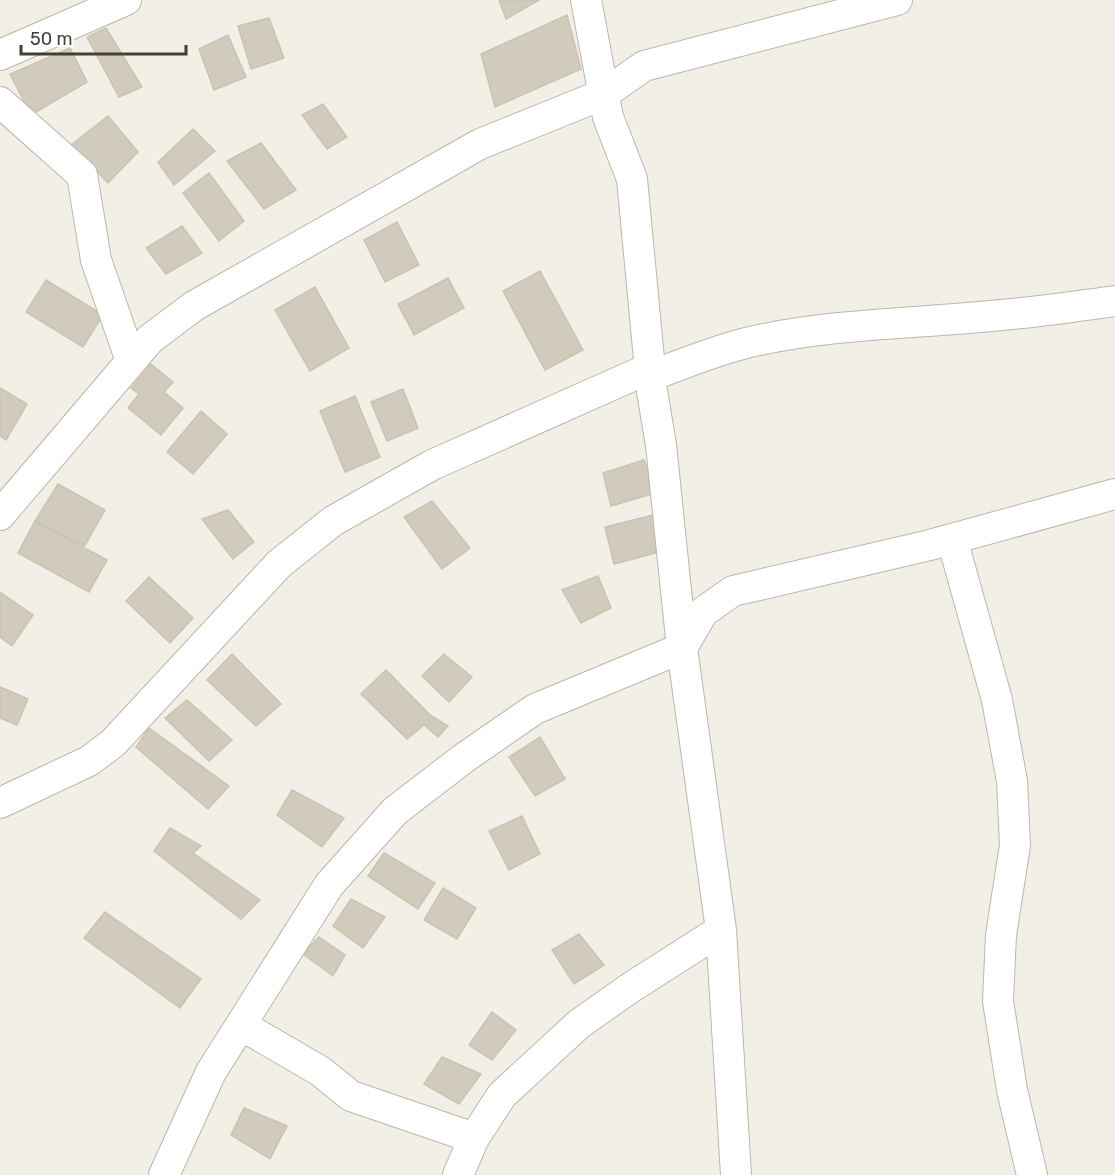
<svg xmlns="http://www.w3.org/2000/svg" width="1115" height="1175" viewBox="0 0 1115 1175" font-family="Rubik,sans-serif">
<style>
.building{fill:#d1cbbd;stroke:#cbc3b1;stroke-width:1.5}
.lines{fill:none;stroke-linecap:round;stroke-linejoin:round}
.minor-casing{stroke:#bbb7aa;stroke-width:32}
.minor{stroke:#fff;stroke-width:30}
</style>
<rect width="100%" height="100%" fill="#f1efe6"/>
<path class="building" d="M499 0H539L506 19Z
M567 15 581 69 495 107 481 54Z
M269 18 284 58 251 69 238 26Z
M106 28 142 87 119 97 87 37Z
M228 35 246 77 214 90 199 49Z
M70 48 87 82 31 115 10 74Z
M323 104 347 137 327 149 302 115Z
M108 116 138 152 108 183 71 145Z
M193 129 215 151 174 185 158 162Z
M261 143 296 190 264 209 227 161Z
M209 173 244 221 219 241 183 193Z
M397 222 419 265 385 282 364 240Z
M182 226 202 253 166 274 146 248Z
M540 271 583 350 545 370 503 291Z
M448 278 464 308 414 335 398 304Z
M46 280 103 315 83 347 26 312Z
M315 287 349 348 310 371 275 310Z
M151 364 173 382 164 392 183 408 161 435 128 408 139 394 131 388Z
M0 388 27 404 6 440 0 436Z
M403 389 418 428 387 441 371 402Z
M355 396 380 457 345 472 320 411Z
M201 411 227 434 193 474 167 452Z
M644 460 655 493 611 506 603 473Z
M58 484 105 510 84 547 35 521Z
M432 501 470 548 442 569 404 517Z
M228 510 254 542 233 559 202 519Z
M657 514 663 551 614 564 605 527Z
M35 521 107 560 89 592 18 553Z
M598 576 611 608 581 623 562 590Z
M149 577 193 618 170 643 126 601Z
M0 592 33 615 12 646 0 637Z
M232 654 281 704 256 726 207 680Z
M444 654 472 677 449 702 422 676Z
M386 670 430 715 448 726 438 737 424 725 407 739 361 694Z
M0 687 28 699 17 725 0 718Z
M187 700 232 740 209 761 165 718Z
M149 728 229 786 208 809 136 747Z
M540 737 565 779 535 796 509 757Z
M292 790 344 818 322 847 277 815Z
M522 816 540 854 509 870 489 831Z
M170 828 201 846 193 853 260 900 241 919 154 851Z
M384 853 435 883 418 909 368 876Z
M443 888 476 908 457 939 424 920Z
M351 899 385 917 363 948 333 926Z
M105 912 201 979 180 1008 84 938Z
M579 934 604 965 574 984 552 950Z
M319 937 345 955 333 976 303 954Z
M492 1012 516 1030 492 1060 469 1045Z
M442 1057 481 1074 459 1104 424 1084Z
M244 1108 287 1126 270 1159 231 1135Z"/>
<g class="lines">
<g class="minor-casing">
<path id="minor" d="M586 0 608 117 632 179 652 391 661 445 682 648 721 930 736 1175
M0 55 126 0
M0 102 82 175 96 260 131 361
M651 376C682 364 714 351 746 343 830 323 916 324 1001 315 1039 312 1077 306 1115 301
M0 515 150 339 194 306 480 144 604 94 644 66 897 0
M952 539 997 700 1012 781 1015 845 1001 935 998 1001 1012 1090 1032 1175
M0 803 89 761 113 743 279 564 333 521 432 465 650 368
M241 1025 320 1071 351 1096 474 1138
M164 1175 211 1072 329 885 395 811 464 758 535 709 682 648 703 612 733 591 930 545 1115 494
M458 1175 474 1138 502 1095 579 1024 630 988 721 930"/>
</g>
<use href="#minor" class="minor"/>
</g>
<path d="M21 45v9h165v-9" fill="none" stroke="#433f36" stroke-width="3"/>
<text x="30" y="45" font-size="18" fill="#433f36" stroke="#ffffff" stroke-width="4.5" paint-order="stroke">50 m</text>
</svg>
